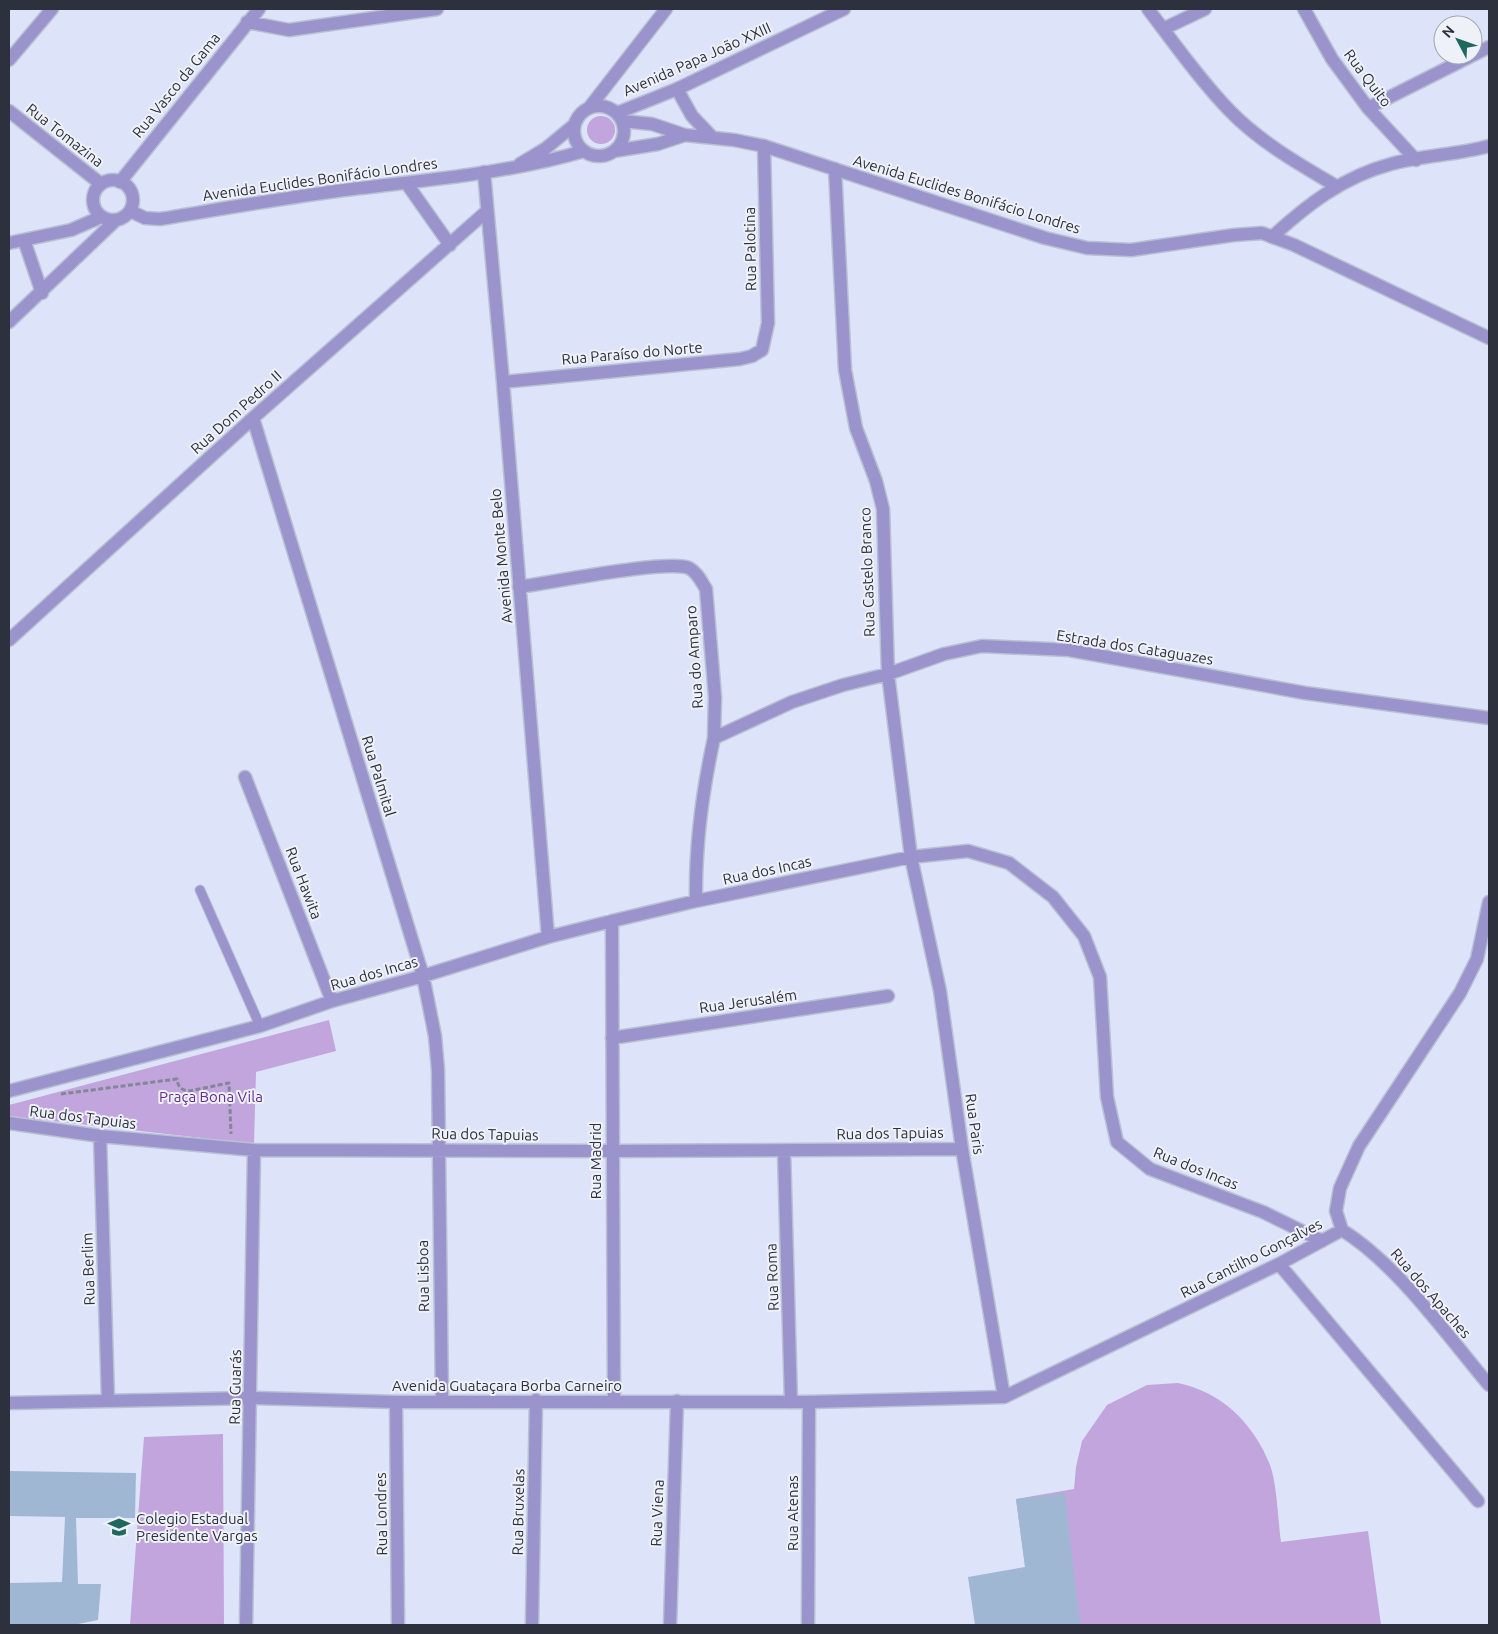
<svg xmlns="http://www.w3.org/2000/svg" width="1498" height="1634" viewBox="0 0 1498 1634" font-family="Ubuntu,sans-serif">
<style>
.green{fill:#c2a5dc}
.building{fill:#a0b7d4}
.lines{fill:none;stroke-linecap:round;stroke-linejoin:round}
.service-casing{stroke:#bac0d4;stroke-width:11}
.minor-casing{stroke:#bac0d4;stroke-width:15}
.tertiary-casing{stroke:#bac0d4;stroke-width:15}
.path{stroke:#828798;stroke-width:3;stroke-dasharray:5 2.5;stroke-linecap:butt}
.service{stroke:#9b93cc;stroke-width:9}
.minor{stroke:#9b93cc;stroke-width:12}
.tertiary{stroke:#9b93cc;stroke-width:12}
.labels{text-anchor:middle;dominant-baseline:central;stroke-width:4;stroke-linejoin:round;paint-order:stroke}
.street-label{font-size:15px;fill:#2d313e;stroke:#eff1f8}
.park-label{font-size:15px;fill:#662e8d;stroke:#eff1f8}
.poi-label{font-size:15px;fill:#2d313e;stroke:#eff1f8;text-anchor:start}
</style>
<rect width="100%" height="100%" fill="#dde4f9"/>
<path class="green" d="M587 130a14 14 0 1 1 28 0a14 14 0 1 1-28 0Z
M329 1020 336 1051 256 1072 254 1144 9 1116V1105Z
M1178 1383C1222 1392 1254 1424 1270 1465 1277 1484 1278 1521 1281 1542L1368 1531 1381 1625H1033L1016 1499 1074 1489 1076 1467 1082 1441 1107 1405 1147 1385Z
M223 1434 224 1625H130L144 1437Z"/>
<path class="building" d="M9 1471 136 1473 135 1518H76L78 1584H101L98 1620 73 1625H9V1583L62 1582 65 1517 9 1516Z
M1065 1493 1080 1625H975L968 1577 1025 1567 1016 1499Z"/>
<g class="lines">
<g class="service-casing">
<path id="service" d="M200 890 260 1026"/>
</g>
<g class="minor-casing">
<path id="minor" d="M1148 9C1174 43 1200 80 1230 111 1260 142 1299 164 1336 186
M1304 9 1332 59 1368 108 1416 160
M247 22 289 30 437 9
M1163 29 1205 9
M9 60 52 9
M1368 108 1489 47
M9 111 101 184
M617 113 677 89 844 9
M835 169 845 370 856 428 876 481 883 509 888 674 911 857 940 991 962 1149 1004 1397
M484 172 503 382 548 937
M120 182 259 9
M407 184 450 245
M1272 237C1308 204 1343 177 1391 164 1423 155 1457 155 1489 146
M503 382 740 359 752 356 762 350 768 323 764 146
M253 418 423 976 435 1036 438 1070 442 1401
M519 587C549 583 668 559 689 568 697 572 701 581 706 589L715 697 714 738
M9 640 253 418 487 211
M245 777 332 1001
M696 901C695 845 702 793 714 738L792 702 843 685 888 674 944 654 982 646 1069 650 1305 693 1489 718
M612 921 614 1401
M612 1038 888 996
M9 1091 260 1026 332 1001 423 976 548 937 612 921 696 901 911 857 968 851 1009 863 1053 897 1084 936 1100 977 1107 1097 1117 1142 1150 1169 1263 1212 1322 1241
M9 1123 100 1136 254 1150 611 1151 962 1149
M100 1136 108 1400
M784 1151 791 1402
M1342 1230C1398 1265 1446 1334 1489 1385
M1279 1264 1478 1501
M396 1402 398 1625
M809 1402 1004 1397 1279 1264 1342 1230 1336 1211 1340 1188 1359 1146 1460 993 1477 959 1489 902
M246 1625 254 1150
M532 1625 536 1400
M670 1625 677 1401"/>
</g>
<g class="tertiary-casing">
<path id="tertiary" d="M677 89 692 116 712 137
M574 131a25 25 0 1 1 50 0a25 25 0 1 1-50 0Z
M589 108 666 9
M622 121 652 124 685 135 734 140 764 146 1045 238 1087 248 1131 250 1234 235 1262 233 1294 245 1489 338
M614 151 658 144 685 135
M520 164 545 149 574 125
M93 200a20 20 0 1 1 40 0a20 20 0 1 1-40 0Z
M130 211 145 218 160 219C221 209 283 198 344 190 424 180 506 174 584 151
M24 240 42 293
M9 243 71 230 101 217
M9 322 116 220
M9 1403 251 1398 396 1402H809L808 1625"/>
</g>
<path class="path" d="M61 1094 177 1079C178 1087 181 1090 189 1091L229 1083 231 1134"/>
<use href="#service" class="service"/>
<use href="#minor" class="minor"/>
<use href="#tertiary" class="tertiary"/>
</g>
<defs>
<g id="school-bare" transform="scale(1.725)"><path d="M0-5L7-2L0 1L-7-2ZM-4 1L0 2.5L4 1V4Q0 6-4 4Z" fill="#20675d" stroke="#eff1f8" stroke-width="2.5" paint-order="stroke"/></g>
</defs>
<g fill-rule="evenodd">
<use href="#school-bare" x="119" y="1527"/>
</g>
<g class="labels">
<g class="street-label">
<text transform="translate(697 59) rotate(-24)">Avenida Papa João XXIII</text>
<text transform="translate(1368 78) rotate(53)">Rua Quito</text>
<text transform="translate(176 85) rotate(-51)">Rua Vasco da Gama</text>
<text transform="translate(65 135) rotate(38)">Rua Tomazina</text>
<text transform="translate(320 179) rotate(-8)">Avenida Euclides Bonifácio Londres</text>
<text transform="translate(967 194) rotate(17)">Avenida Euclides Bonifácio Londres</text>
<text transform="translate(750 249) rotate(-91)">Rua Palotina</text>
<text transform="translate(632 353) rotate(-5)">Rua Paraíso do Norte</text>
<text transform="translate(236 412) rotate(-42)">Rua Dom Pedro II</text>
<text transform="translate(501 556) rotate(-95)">Avenida Monte Belo</text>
<text transform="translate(867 572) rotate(-92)">Rua Castelo Branco</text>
<text transform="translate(1135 647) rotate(9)">Estrada dos Cataguazes</text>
<text transform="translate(694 657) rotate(-94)">Rua do Amparo</text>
<text transform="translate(379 776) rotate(73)">Rua Palmital</text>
<text transform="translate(767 870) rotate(-12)">Rua dos Incas</text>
<text transform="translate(304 883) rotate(69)">Rua Hawita</text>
<text transform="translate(374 973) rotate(-16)">Rua dos Incas</text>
<text transform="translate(748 1001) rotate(-8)">Rua Jerusalém</text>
<text transform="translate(83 1117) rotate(7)">Rua dos Tapuias</text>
<text transform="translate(975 1124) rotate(82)">Rua Paris</text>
<text transform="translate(890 1133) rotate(-1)">Rua dos Tapuias</text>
<text transform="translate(485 1134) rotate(1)">Rua dos Tapuias</text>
<text transform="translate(595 1161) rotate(-90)">Rua Madrid</text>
<text transform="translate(1196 1168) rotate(22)">Rua dos Incas</text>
<text transform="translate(1251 1258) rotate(-27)">Rua Cantilho Gonçalves</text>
<text transform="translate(88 1269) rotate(-92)">Rua Berlim</text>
<text transform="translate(423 1276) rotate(-91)">Rua Lisboa</text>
<text transform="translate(772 1277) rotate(-92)">Rua Roma</text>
<text transform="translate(1431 1293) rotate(49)">Rua dos Apaches</text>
<text x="507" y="1385">Avenida Guataçara Borba Carneiro</text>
<text transform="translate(235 1387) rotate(-89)">Rua Guarás</text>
<text transform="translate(518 1512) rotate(-89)">Rua Bruxelas</text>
<text transform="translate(657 1513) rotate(-88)">Rua Viena</text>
<text transform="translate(792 1513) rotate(-90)">Rua Atenas</text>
<text transform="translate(381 1514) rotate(-91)">Rua Londres</text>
</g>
<g class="park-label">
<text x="211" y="1096">Praça Bona Vila</text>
</g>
<g class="poi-label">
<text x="136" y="1518">Colegio Estadual<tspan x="136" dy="17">Presidente Vargas</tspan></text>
</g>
</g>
<rect width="1498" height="1634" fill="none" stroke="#2d313e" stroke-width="20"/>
<g transform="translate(1458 40) rotate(311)"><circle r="24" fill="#eff1f8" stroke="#a1a4ae"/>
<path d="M0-4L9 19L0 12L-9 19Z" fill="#20675d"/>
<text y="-8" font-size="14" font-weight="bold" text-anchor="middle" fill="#2d313e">N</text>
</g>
</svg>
